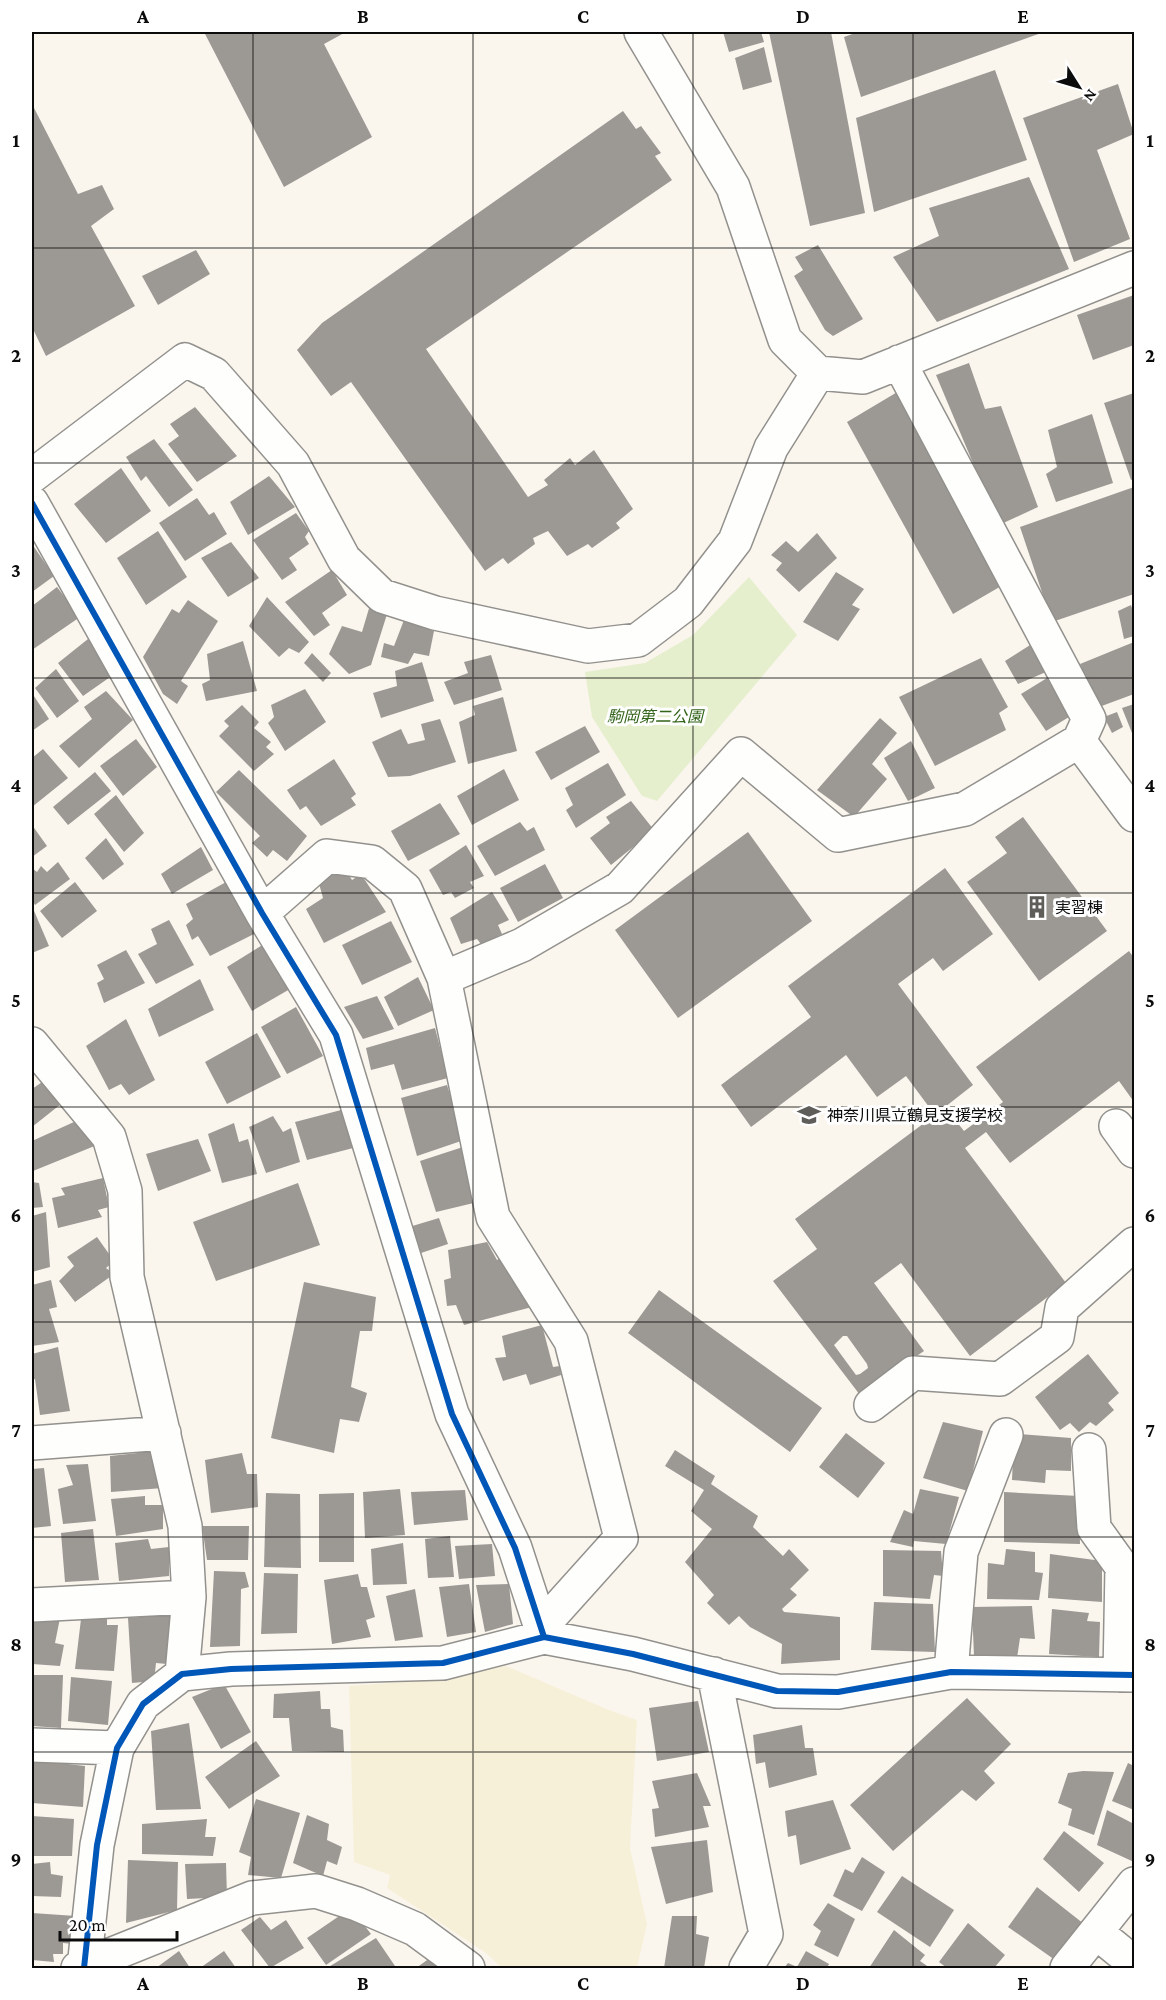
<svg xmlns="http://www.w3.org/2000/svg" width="1166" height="2000" viewBox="0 0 1166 2000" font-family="'Crimson Pro','Noto Sans JP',serif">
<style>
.farmland{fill:#f7f0d9}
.green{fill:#e6efcd}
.building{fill:#9c9894;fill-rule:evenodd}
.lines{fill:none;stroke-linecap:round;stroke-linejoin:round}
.minor-casing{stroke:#93918d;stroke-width:36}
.minor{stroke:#fefefc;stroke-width:33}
.cycleway-casing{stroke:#fff;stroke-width:10}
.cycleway{stroke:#0057b8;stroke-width:6}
.grid{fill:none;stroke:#0b0b0b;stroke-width:1.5;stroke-opacity:0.55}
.labels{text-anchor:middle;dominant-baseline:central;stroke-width:6;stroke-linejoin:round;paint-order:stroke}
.park-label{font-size:16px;font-style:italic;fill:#32641a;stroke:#fff}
.poi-label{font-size:16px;fill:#0b0b0b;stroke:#fff;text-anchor:start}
.neatline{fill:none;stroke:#0b0b0b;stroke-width:2}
.grid-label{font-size:20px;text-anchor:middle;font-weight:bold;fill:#0b0b0b}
</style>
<rect width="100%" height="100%" fill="#faf6ee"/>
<path class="farmland" d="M506 1666 609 1710 637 1720 630 1848 647 1924 637 1968H502L486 1953 387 1888 390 1875 354 1862 349 1686 417 1681Z"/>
<path class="green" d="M749 577 797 635 657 801 642 796 592 717 585 672 645 663 693 635Z"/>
<path class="building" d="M204 32H346L324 44 372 137 284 187Z
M723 32H761L764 42 729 52Z
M769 32H831L865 213 810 226Z
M858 32H1044L861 97 844 37Z
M764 47 772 82 743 90 735 58Z
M995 70 1027 160 874 212 856 118Z
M1118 84 1134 134 1097 150 1130 239 1074 262 1023 118Z
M32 104 78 194 102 185 114 209 91 226 135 306 46 356 32 327Z
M623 111 636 129 641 126 661 153 655 156 672 180 426 349 528 497 548 485 544 480 570 458 575 465 594 450 633 509 616 523 620 528 592 548 588 544 567 556 548 531 533 538 535 544 508 564 503 558 485 571 351 382 331 396 297 350 322 323Z
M1029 177 1069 269 937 322 893 257 939 236 929 208Z
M818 245 863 319 833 336 825 330 794 276 803 270 795 257Z
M196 250 210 274 158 305 142 276Z
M1134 295V345L1093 360 1077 315Z
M969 363 985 409 1001 406 1038 507 999 525 936 375Z
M899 391 1003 585 953 614 847 422Z
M1134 393V479L1131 480 1104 403Z
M195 407 237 456 197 482 168 444 179 436 170 424Z
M1092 414 1113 483 1056 502 1046 474 1057 467 1048 430Z
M154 439 193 490 169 507 146 476 141 481 126 457Z
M121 468 151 511 106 543 74 504Z
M269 476 295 507 248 535 230 502Z
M1134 487V594L1052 622 1020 527Z
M197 498 209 515 214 512 227 534 185 561 159 523Z
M296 513 309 531 305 537 309 544 289 558 297 570 282 580 253 540Z
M158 531 187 577 146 605 117 558Z
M817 533 837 558 799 592 776 570 782 563 771 555 786 541 798 552Z
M231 542 259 578 228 597 201 558Z
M32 544 54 576 32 592Z
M332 570 347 595 322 613 330 625 314 636 285 602Z
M836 572 864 589 852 605 860 609 838 641 803 622Z
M57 587 80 617 32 650V606Z
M267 597 309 642 299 653 289 648 279 657 249 626Z
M188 600 218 621 181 681 188 686 177 704 163 694 143 657 172 609 179 613Z
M370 605 388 611 371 665 349 674 329 654 342 626 362 632Z
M1131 605 1134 614V636L1124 639 1118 611Z
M404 620 434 631 429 656 414 653 408 664 381 657 384 643 394 646Z
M88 639 113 675 83 696 58 663Z
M1038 640 1053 669 1018 684 1005 661Z
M243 641 257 691 206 701 202 684 210 680 207 654Z
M1134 642V694L1099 707 1080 664Z
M312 653 331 673 323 682 304 663Z
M491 655 502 690 454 705 444 682 468 673 464 662Z
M981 658 1008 707 999 713 1006 730 935 766 899 697Z
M422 662 434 701 381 718 373 693 397 686 395 671Z
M56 669 79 701 57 718 35 688Z
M1047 678 1069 717 1046 731 1021 694Z
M305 689 326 722 285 751 268 723 274 717 271 705Z
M106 691 133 720 79 768 59 746 92 719 84 707Z
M32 693 49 719 32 731Z
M503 697 517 751 468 764 459 722 475 715 473 706Z
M1134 704V738L1122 708Z
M242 705 259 722 254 728 271 742 266 747 274 754 254 771 219 736 229 726 224 721Z
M1117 712 1123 727 1112 733 1104 717Z
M880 718 897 733 872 764 887 779 854 817 817 790Z
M440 719 456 762 410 776 388 777 372 742 401 729 408 744 425 740 421 724Z
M585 726 600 752 551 780 535 752Z
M136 739 157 767 123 796 100 766Z
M911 741 935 788 908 801 884 758Z
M43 749 68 778 32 807V758Z
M334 759 356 794 351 798 356 805 321 826 306 806 300 810 287 790Z
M608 763 626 795 576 828 566 810 573 805 565 788Z
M504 769 519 800 472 825 457 796Z
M239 770 307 836 287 861 273 850 267 857 252 843 260 836 216 792Z
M95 772 111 791 68 825 53 807Z
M116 795 144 833 124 852 94 814Z
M631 801 654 830 611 865 590 838 610 823 606 817Z
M440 803 460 834 408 861 391 831Z
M1023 817 1107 931 1039 981 967 882 1007 853 995 837Z
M520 822 527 831 534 827 545 850 495 876 477 846Z
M32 825 47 846 32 857Z
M748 832 812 921 678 1018 615 930Z
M106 838 124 864 103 880 85 858Z
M466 845 484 876 470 882 474 888 455 898 451 892 443 895 429 870Z
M201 847 213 870 172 894 161 874Z
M58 862 70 879 35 905 32 900V868L37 872 41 866 47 872Z
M545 864 563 898 518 922 500 888Z
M343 865 352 880 361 874 386 912 324 943 306 909 323 898 318 880Z
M945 868 993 934 943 971 933 958 898 984 973 1085 945 1107 964 1131 1003 1102 976 1067 1129 951 1134 958V1000L1132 1002 1134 1005V1102L1119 1081 1010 1163 986 1132 965 1148 1066 1283 970 1356 901 1263 874 1283 924 1351 860 1395 773 1281 817 1249 795 1219 935 1115 906 1076 877 1097 846 1055 751 1127 721 1085 811 1017 788 986ZM843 1336H847L867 1364 868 1368 860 1374 856 1375 834 1345Z
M228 881 256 933 210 956 198 936 192 940 186 925 193 919 186 904Z
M75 882 97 911 62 938 40 911Z
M492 892 509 920 498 925 502 934 481 944 477 939 461 944 450 918Z
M32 906 49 946 32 953Z
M169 920 194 965 156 984 138 954 157 944 151 929Z
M391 921 412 962 362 985 342 945Z
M264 944 290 989 252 1011 227 967Z
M126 950 145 983 104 1003 97 983 104 979 97 965Z
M418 977 434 1010 398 1026 384 997Z
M200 979 214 1010 159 1037 148 1009Z
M377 996 394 1029 363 1039 344 1007Z
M296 1007 323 1056 287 1074 261 1027Z
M126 1019 155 1080 129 1095 121 1084 109 1090 86 1046Z
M435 1028 448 1078 402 1090 394 1064 371 1070 366 1048Z
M257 1033 281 1077 227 1104 205 1062Z
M48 1078 66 1100 32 1127V1089Z
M447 1085 464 1140 417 1156 401 1098Z
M345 1109 357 1147 307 1160 295 1122Z
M273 1116 283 1132 291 1128 300 1162 266 1173 249 1127Z
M85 1117 97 1145 33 1171 32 1141Z
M234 1123 239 1142 248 1139 257 1174 222 1183 208 1134Z
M198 1139 211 1171 158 1191 146 1154Z
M466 1146 482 1201 436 1212 420 1161Z
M103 1178 109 1207 98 1210 102 1217 58 1228 52 1198 65 1195 61 1188Z
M32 1182 39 1183 43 1207 32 1208Z
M298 1183 320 1245 216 1281 193 1222Z
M46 1212 50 1267 32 1272V1216Z
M439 1218 448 1244 421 1253 409 1227Z
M97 1237 114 1261 106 1268 114 1274 75 1302 59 1281 74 1266 67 1257Z
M487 1242 497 1260 503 1256 532 1307 464 1325 456 1305 447 1306 444 1280 451 1278 448 1250Z
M51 1280 57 1307 49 1309 59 1342 32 1346V1285Z
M304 1282 376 1297 372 1331H360L351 1387 367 1393 359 1422 340 1419 334 1453 271 1438Z
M659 1290 822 1408 790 1452 628 1333Z
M542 1325 553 1367 560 1366 561 1375 530 1385 526 1374 503 1381 495 1358 506 1357 502 1336Z
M58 1347 70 1411 40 1415 35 1379 32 1380V1354Z
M1088 1354 1119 1393 1108 1403 1114 1410 1096 1426 1090 1422 1079 1432 1070 1423 1060 1430 1035 1397Z
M943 1422 983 1431 968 1491 923 1478Z
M846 1433 885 1463 858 1498 819 1467Z
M1019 1434 1071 1438V1471L1046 1470 1045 1483 1012 1480 1013 1456 1019 1449Z
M675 1450 715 1476 711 1484 758 1516 753 1527 783 1556 789 1549 809 1570 790 1589 797 1595 782 1609 784 1612 840 1617V1660L781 1664 782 1644 750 1627 739 1616 729 1625 707 1603 714 1595 685 1562 712 1529 691 1511 704 1490 665 1466Z
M156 1451 163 1488 111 1492 110 1456Z
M242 1453 247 1474H257L258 1507 211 1513 205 1460Z
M88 1464 96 1521 63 1524 58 1489 73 1485 66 1465Z
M44 1468 51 1526 32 1528V1469Z
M400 1489 405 1535 365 1538 363 1492Z
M920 1489 959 1497 946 1544 914 1541 913 1547 890 1542 904 1510 913 1514Z
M465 1490 468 1520 414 1525 411 1492Z
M1004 1492 1079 1496 1080 1544 1004 1542Z
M266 1493 300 1494 301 1568 264 1567Z
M354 1493V1562H319V1494Z
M145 1496V1505H163V1529L116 1536 111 1499Z
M202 1526H249L248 1560H207Z
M93 1529 99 1580 65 1582 61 1533Z
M450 1536 454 1577 428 1578 425 1539Z
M148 1539 151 1549 169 1547V1576L119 1581 115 1543Z
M403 1543 407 1584 373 1585 371 1549Z
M492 1544 495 1576 459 1579 455 1546Z
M1006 1549 1035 1552V1572L1043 1573 1039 1600 987 1599 988 1563 1004 1565Z
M883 1550 941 1551 943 1576 934 1575 930 1599 883 1596Z
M1050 1554 1102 1561V1602L1048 1598Z
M214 1571 245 1572 249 1587 241 1589 240 1646 210 1647Z
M264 1573 298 1574 297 1633 261 1634Z
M358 1574 361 1587H367L375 1617 366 1620 371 1637 332 1644 324 1580Z
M469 1584 476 1632 447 1637 439 1587Z
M509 1584 513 1624 485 1632 476 1585Z
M415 1589 423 1637 395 1641 386 1596Z
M874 1602 933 1604 935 1652 871 1650Z
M1032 1606 1035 1639 1020 1638 1017 1658 974 1656 972 1607Z
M1052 1609 1089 1613 1087 1621 1100 1622 1099 1657 1049 1654Z
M107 1614V1625H118L114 1671 75 1669 81 1619Z
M176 1614 179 1646 167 1649V1664L156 1663 154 1681 132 1683 128 1618Z
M60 1618 55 1643 64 1645 60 1666 32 1664V1619Z
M32 1675H63L61 1728 32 1726Z
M71 1677 112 1681 108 1725 68 1721Z
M224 1684 251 1732 221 1749 192 1697Z
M320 1691 321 1709H330L331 1727 343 1730 344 1752 292 1751 289 1718H273L274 1694Z
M967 1698 1011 1744 984 1771 995 1783 976 1801 962 1790 893 1851 850 1805Z
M698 1701 709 1752 657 1761 649 1708Z
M189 1723 201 1809 156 1810 151 1731Z
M802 1725 805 1748H813L817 1775 769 1788 765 1762 756 1764 753 1735Z
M256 1741 280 1776 229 1809 205 1777Z
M34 1760 85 1766 83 1807 32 1803Z
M1128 1763 1134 1766V1810L1112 1801Z
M1083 1771 1114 1772 1094 1835 1068 1825 1072 1809 1058 1803 1068 1773Z
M697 1773 711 1806H703L709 1827 655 1837 652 1809 659 1808 652 1781Z
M256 1799 300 1813 281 1878 248 1875 251 1857 239 1852Z
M833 1800 851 1849 800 1865 796 1835 788 1837 785 1811Z
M1107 1810 1134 1824V1862L1097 1845Z
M307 1815 329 1824 327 1840 342 1847 337 1865 327 1861 323 1876 293 1863Z
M32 1816 74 1819 72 1856H32Z
M207 1819 205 1837H216L213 1856 142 1854V1824Z
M1064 1831 1104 1863 1079 1892 1043 1859Z
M707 1840 713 1892 666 1904 651 1847Z
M862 1857 885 1872 862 1911 833 1896 845 1869 853 1873Z
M128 1860 178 1862 177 1910 126 1923Z
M50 1862 51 1874 63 1876 61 1897 32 1896V1864Z
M226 1863 227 1897 187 1899 185 1864Z
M902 1876 954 1910 930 1947 877 1912Z
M1037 1887 1084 1924 1055 1960 1008 1927Z
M828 1903 855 1919 838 1957 814 1945 821 1931 813 1925Z
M351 1908 371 1934 326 1965 307 1938Z
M32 1913 76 1916 74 1944 63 1943V1954H53L54 1962 32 1960Z
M672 1916H697L696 1934 709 1937 704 1968H664Z
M260 1917 271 1930 286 1920 304 1948 270 1968 241 1930Z
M968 1923 1005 1955 994 1968H947L939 1962Z
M894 1930 925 1955 920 1961 930 1968H869Z
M376 1938 395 1966 391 1968H327Z
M179 1951 190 1968H156Z
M224 1951 236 1968H200Z
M806 1951 829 1964 827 1968H784L788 1963 797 1967Z
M430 1958 440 1968H416Z"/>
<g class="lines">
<g class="minor-casing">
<path id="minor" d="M641 32 733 187 785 340 818 373 863 377 1134 268
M899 362 1089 719 1079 741
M32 476 185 360 214 374 293 464 344 559 382 596 435 613 588 646 638 640 688 602 735 541 771 448 818 373
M32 503 262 913 336 1035 452 1414 515 1548 544 1637
M262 913 327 856 372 862 405 889 444 978 522 945 620 888 741 754 838 835 965 809 1079 741 1134 815
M444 978 493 1217 571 1341 621 1538 541 1627
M32 1044 109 1137 125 1191 127 1277 185 1526 189 1597 182 1674
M1116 1126 1134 1151
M871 1405 913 1373 1000 1379 1057 1337 1062 1308 1134 1244
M32 1443 164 1433
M1089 1450 1094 1528 1122 1567 1120 1675
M32 1605 189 1597
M951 1672 961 1552 1006 1435
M714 1674 766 1934 746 1968
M32 1745 117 1748
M1096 1932 1134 1963
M78 1968 252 1898 316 1891 357 1904 415 1929 468 1968
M84 1968 97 1845 117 1748 143 1704 182 1674 231 1669 443 1663 544 1637 633 1654 777 1691 838 1692 951 1672 1134 1675
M1067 1968 1134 1884"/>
</g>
<use href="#minor" class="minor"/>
<g class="cycleway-casing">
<path id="cycleway" d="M32 503 262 913 336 1035 452 1414 515 1548 544 1637
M84 1968 97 1845 117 1748 143 1704 182 1674 231 1669 443 1663 544 1637 633 1654 777 1691 838 1692 951 1672 1134 1675"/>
</g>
<use href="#cycleway" class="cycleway"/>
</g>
<path class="grid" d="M253 32V1968M473 32V1968M693 32V1968M913 32V1968M32 248H1134M32 463H1134M32 678H1134M32 893H1134M32 1107H1134M32 1322H1134M32 1537H1134M32 1752H1134"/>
<defs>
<g id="building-bare" transform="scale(1.8)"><path d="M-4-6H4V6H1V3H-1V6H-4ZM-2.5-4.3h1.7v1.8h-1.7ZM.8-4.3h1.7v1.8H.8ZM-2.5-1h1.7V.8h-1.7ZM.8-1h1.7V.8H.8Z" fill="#5f5d5a" stroke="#fff" stroke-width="2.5" paint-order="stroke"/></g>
<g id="school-bare" transform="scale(1.8)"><path d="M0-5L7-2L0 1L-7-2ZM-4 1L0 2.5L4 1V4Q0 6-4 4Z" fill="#5f5d5a" stroke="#fff" stroke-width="2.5" paint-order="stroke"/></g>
</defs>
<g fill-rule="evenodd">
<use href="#building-bare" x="1037" y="907"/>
<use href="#school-bare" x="809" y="1115"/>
</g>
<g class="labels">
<g class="park-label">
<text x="655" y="716">駒岡第二公園</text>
</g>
<g class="poi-label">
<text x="1055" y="907">実習棟</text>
<text x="827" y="1115">神奈川県立鶴見支援学校</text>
</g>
</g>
<rect width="1166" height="2000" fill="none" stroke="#ffffff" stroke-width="66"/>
<g transform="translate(1079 87) rotate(127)" stroke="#ffffff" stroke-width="4.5" paint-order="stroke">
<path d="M0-4.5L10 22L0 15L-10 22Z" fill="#0b0b0b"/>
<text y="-9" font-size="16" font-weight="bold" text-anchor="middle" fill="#0b0b0b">N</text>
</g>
<path d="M60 1931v9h117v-9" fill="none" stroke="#0b0b0b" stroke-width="3"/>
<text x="69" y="1931" font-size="18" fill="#0b0b0b" stroke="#ffffff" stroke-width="4.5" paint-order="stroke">20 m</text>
<rect x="33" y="33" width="1100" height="1934" class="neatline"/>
<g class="grid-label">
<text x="143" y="23">A</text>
<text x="363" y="23">B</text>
<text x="583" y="23">C</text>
<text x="803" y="23">D</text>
<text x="1023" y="23">E</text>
<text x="16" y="147">1</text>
<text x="1150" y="147">1</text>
<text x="16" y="362">2</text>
<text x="1150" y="362">2</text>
<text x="16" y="577">3</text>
<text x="1150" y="577">3</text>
<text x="16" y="792">4</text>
<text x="1150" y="792">4</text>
<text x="16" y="1007">5</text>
<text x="1150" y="1007">5</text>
<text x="16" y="1222">6</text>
<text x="1150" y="1222">6</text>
<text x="16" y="1437">7</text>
<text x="1150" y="1437">7</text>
<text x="16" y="1651">8</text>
<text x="1150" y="1651">8</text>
<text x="16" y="1866">9</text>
<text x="1150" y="1866">9</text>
<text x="143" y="1990">A</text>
<text x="363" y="1990">B</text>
<text x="583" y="1990">C</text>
<text x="803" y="1990">D</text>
<text x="1023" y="1990">E</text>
</g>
</svg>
